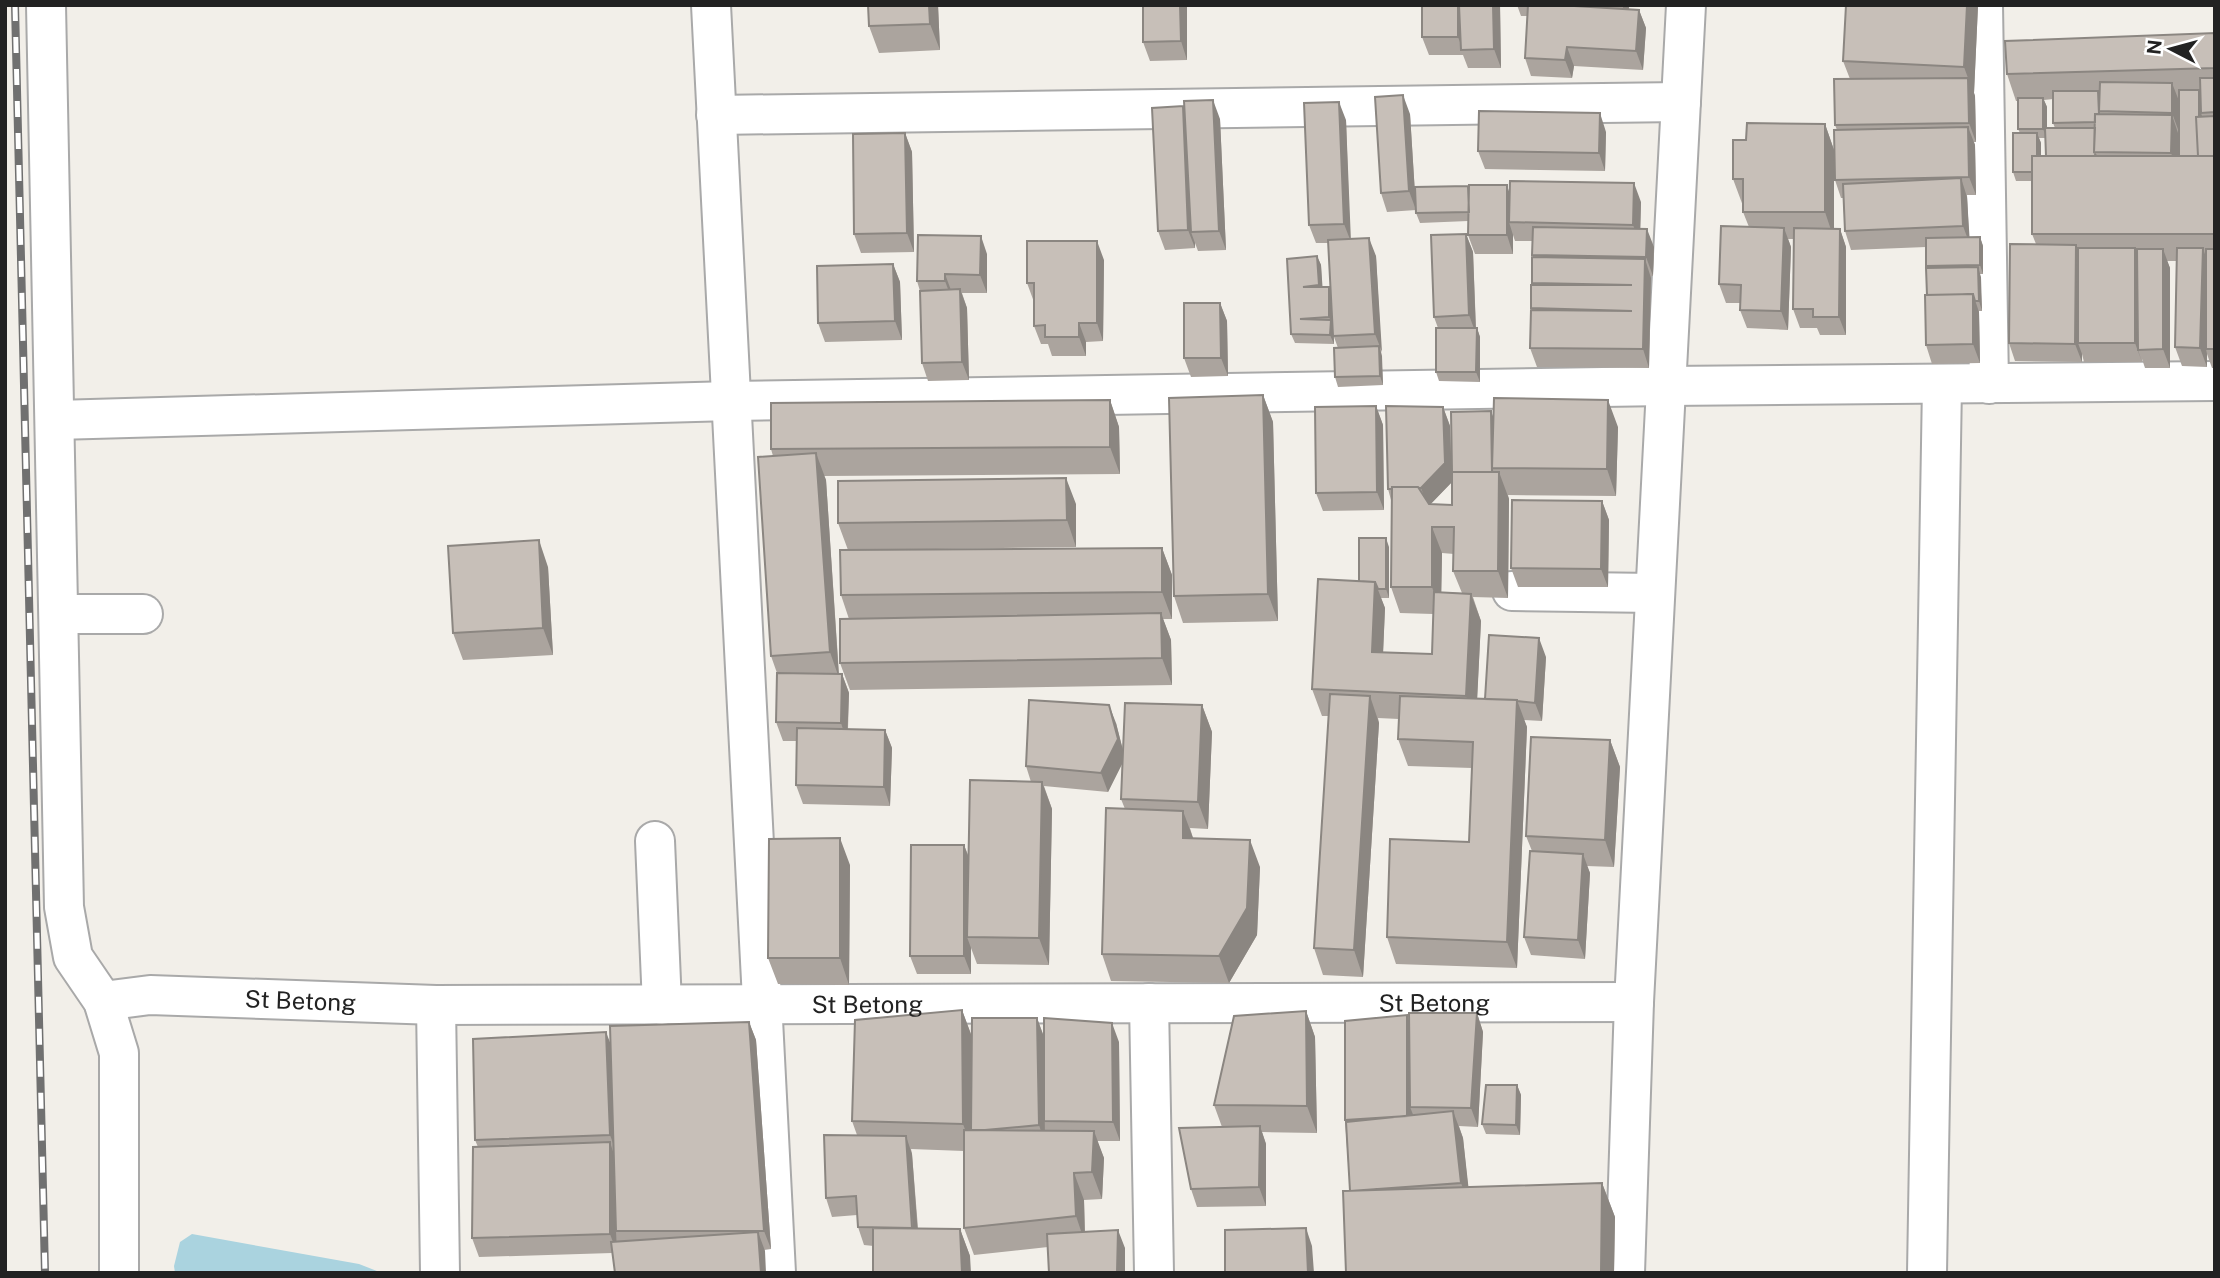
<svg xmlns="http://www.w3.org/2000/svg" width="2220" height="1278" viewBox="0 0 2220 1278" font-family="'Public Sans',sans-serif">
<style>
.water{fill:#aad3df}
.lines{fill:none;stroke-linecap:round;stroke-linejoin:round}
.minor-casing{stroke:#a9a9a9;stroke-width:42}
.minor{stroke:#fff;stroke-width:38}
.rail-casing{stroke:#707070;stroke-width:8}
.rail{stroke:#fff;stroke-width:5;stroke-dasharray:16;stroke-linecap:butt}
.wall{fill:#aba49e;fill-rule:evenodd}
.shaded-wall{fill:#8b8681}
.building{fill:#c7bfb8;stroke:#8b8681;stroke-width:2}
.labels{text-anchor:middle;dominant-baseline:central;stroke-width:7;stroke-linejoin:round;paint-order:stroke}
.street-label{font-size:24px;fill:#222;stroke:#fff}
</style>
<rect width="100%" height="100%" fill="#f2efe9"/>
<path class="water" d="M192 1234 359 1264 382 1273H175L174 1266 180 1242Z"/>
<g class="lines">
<g class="minor-casing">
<g id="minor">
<path d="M46 5 64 907 73 957 103 1001 119 1053V1273"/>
<path d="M711 5 776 1273"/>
<path d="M1983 5 1989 384"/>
<path d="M716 115 1681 102"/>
<path d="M56 420 731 401 1666 386 2215 381"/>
<path d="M1512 591 1655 593"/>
<path d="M59 614H143"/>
<path d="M655 841 662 1005"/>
<path id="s1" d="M103 1001 150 995 436 1005 1634 1002"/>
<path d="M1149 1003 1154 1273"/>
<path d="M436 1005 440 1273"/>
<path d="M1625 1273 1634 1002 1686 5"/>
<path d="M1927 1273 1942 385"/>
</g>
</g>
<use href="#minor" class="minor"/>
<g class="rail-casing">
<path id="rail" d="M15 5 45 1273"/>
</g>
<use href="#rail" class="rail"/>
</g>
<path class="wall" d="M868 5H938L940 50 879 53 869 26Z
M1143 5H1187V60L1150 61 1143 42Z
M1500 5 1501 68H1468L1463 55H1429L1422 37Z
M1517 5H1629V9L1639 10 1646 28 1643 70 1574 66 1572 78 1531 76 1525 58 1527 16H1521Z
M1846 5H1978L1974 93 1975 96 1976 142H1974L1975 145 1976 195H1967L1969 237H1980L1983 246V274H1980L1982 311H1979L1980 363 1932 364 1926 345 1927 295 1926 247 1851 250 1845 231 1843 198H1841L1835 180 1834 161V228L1840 229 1846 247V335H1820L1817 328H1800L1793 309 1794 239H1788L1791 247 1788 330 1747 328 1740 310 1741 303H1726L1719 284 1749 227 1743 212V206L1733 179 1746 140 1825 124 1834 150 1837 130 1835 125 1850 79 1843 61Z
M2215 33V368H2212L2207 354V367L2182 366 2175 347 2177 261H2167L2170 268V368H2145L2142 359V362H2084L2082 354V362L2015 361 2009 343 2036 244 2032 234V181H2016L2013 172 2020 133 2018 129V101H2016L2007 74ZM2053 99V123L2055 128H2047V107L2044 100ZM2039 138H2046V156H2041V143Z
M1183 106 1185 113 1220 119 1226 250 1198 251 1195 243V248L1165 250 1158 231Z
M1410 114 1416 210 1387 212 1381 193Z
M1346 120 1350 239 1376 256 1383 385 1338 387 1335 377 1338 348 1334 337V344L1295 343 1291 334 1317 256 1321 265 1322 287H1329L1331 294 1328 243H1316L1309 225Z
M1606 132 1605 171 1485 169 1478 151Z
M905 133 912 152 914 252 861 253 854 234Z
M1509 193 1641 202 1640 229 1654 247 1653 276H1651L1649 368 1537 367 1530 348 1533 241H1515L1513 235V254H1475L1468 235V221L1420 223 1416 213Z
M1466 234 1473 252 1476 328H1477L1480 337V382L1439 381 1436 372 1438 328 1434 317Z
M987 254V293H962L967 308 969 380 928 381 922 363 920 291 917 281Z
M1104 260 1103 341 1086 342V356H1052L1048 344H1041L1034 326V302L1027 283Z
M893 264 900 282 902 340 825 342 818 323Z
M1220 303 1227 321 1228 376 1191 377 1184 358Z
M1263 395 1273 422 1278 621 1183 623 1174 596Z
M1110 400 1119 427 1120 474 824 476 826 480 839 674H842L849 693 848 729 885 730 892 748 890 806 803 804 796 785 797 741H783L776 722 777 673 771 656 773 456 771 449Z
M1376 406 1383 425 1384 510 1323 511 1316 493Z
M1443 407 1450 426 1452 482 1430 504 1452 505 1491 411 1493 418 1618 427 1616 496 1508 495 1509 499 1508 598 1473 597 1481 621 1477 698 1485 699 1546 657 1542 721 1524 720 1527 727 1517 968 1396 964 1387 937 1469 842 1472 768 1408 766 1398 739 1399 719 1378 718 1379 723 1363 977 1323 975 1314 948 1329 716H1322L1312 689 1359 581 1389 547V598H1381L1385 608 1383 652 1432 654 1433 614 1400 613 1391 587V500L1388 489ZM1442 553 1454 554 1453 571 1462 593 1441 592Z
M1602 501 1609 520 1608 587H1518L1511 568Z
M1076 504V547L870 550 1162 548 1172 575V619H1163L1171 640 1172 685 850 690 840 663 849 619 841 595 848 550 838 523Z
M548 567 553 655 463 660 453 633Z
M1202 705 1212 732 1208 829 1190 828 1193 838 1260 867 1257 935 1229 983 1111 981 1102 954 1125 809 1121 799 1123 762 1108 792 1044 786 1052 809 1049 965 977 964 971 948V974H917L910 956 964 845 969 857 1031 782 1026 766 1116 723 1123 751Z
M1610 740 1620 767 1614 867 1587 866 1590 873 1585 959 1531 955 1524 937 1532 851 1526 836Z
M850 865 849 985 778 984 768 958Z
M962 1010 972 1037 1037 1018 1044 1037 1119 1042 1120 1141H1097L1104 1158 1102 1199 1084 1200 1085 1232 1125 1248V1273H1049L1048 1247 974 1255 964 1228V1151L911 1149 912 1154 918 1228 960 1229 970 1256 864 1245 858 1227 857 1215 832 1217 826 1198 857 1135 852 1121Z
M1306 1011 1315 1037 1317 1133 1262 1132 1266 1144V1206L1197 1207 1191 1189 1222 1127 1214 1105Z
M1477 1013 1483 1032 1478 1127 1459 1126 1463 1138 1468 1187 1602 1183 1615 1217 1614 1273H1346L1350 1191 1345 1120 1409 1020Z
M749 1022 756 1040 771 1249 764 1250 765 1251 612 1253 479 1257 472 1238 478 1147 475 1140Z
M1517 1085 1521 1095 1520 1135 1486 1134 1482 1124Z"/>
<path class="shaded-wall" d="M929 5H938L940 50 930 24Z
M1180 5H1187V60L1181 41Z
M1458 5H1465L1463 50 1458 37Z
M1493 5H1500L1501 68 1494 49Z
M1622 5H1629L1628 21Z
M1967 5H1978V6L1974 93 1975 96 1976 142 1969 123 1968 78 1964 67Z
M1639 10 1646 28 1643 70 1636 51Z
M1567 47 1574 66 1572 78 1565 60Z
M2172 83 2179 101V132L2172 113Z
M2199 90 2202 100 2201 113 2202 116 2199 159Z
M1403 95 1410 114 1416 210 1409 191Z
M2043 98 2047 107V138L2043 129Z
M1213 100 1220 119 1226 250 1219 231Z
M1339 102 1346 120 1351 242 1344 224Z
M1183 106 1189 125 1191 232 1195 243V248L1188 230Z
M1600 113 1606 132 1605 171 1599 153Z
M2172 115 2178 133V171L2171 153Z
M1825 124 1834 150V239L1825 212Z
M1968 127 1975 145 1976 195 1969 177Z
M905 133 912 152 914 252 907 233Z
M2037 133 2041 143V181L2037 172Z
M1961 178 1967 197 1970 245 1963 226Z
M1634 183 1641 202 1640 243 1633 225Z
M1507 185 1513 204 1509 222 1513 235V254L1507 235Z
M1784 228 1791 247 1788 330 1781 311Z
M1647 229 1654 247 1653 276 1646 257Z
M1840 229 1846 247V335L1839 317Z
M1466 234 1473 252 1476 334 1469 315Z
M981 236 987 254V293L980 275Z
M1980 237 1983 246V274L1980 265Z
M1369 238 1376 256 1382 352 1375 334Z
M1097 241 1104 260 1103 341 1097 323Z
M2076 245 2083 263 2078 343 2082 354V362L2075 344Z
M2135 248 2142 266 2138 350 2142 362 2135 343Z
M2203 248 2209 267 2206 349 2207 354V367L2200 348Z
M2163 249 2170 268V368L2163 349Z
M1317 256 1321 265 1323 294 1319 285Z
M1645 259 1651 278 1649 368 1643 349Z
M893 264 900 282 902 340 895 321Z
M1978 267 1981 277 1982 311 1979 301Z
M945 274 952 293V300L945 281Z
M1329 287 1332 297 1334 344 1330 335Z
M960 289 967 308 969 380 962 362Z
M1973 294 1979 312 1980 363 1973 344Z
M1220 303 1227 321 1228 376 1221 358Z
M1079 323 1086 342V356L1079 337Z
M1477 328 1480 337V382L1476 372Z
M1379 346 1382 356 1383 385 1380 376Z
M1263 395 1273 422 1278 621 1268 594Z
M1110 400 1119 427 1120 474 1110 447Z
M1608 400 1618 427 1616 496 1607 469Z
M1376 406 1383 425 1384 510 1377 492Z
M1443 407 1450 426 1452 482 1428 507 1421 488Z
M1491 411 1498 430 1492 468 1499 485 1492 472Z
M816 453 826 480 839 678 830 652Z
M1499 472 1509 499 1508 598 1498 571Z
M1066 478 1076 504V547L1067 520Z
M1602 501 1609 520 1608 587 1601 569Z
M1432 527 1442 553 1441 614 1432 587Z
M1386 538 1389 547V598L1386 589Z
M539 540 548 567 553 655 543 628Z
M1162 548 1172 575V619L1162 592Z
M1375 582 1385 608 1382 678 1372 652Z
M1471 594 1481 621 1476 723 1466 696Z
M1161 613 1171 640 1172 685 1162 658Z
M1539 638 1546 657 1542 721 1535 703Z
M842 674 849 693 847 742 841 723Z
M1370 696 1379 723 1363 977 1354 950Z
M1517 700 1527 727 1517 968 1507 942Z
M1109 705 1116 723 1125 758 1108 792 1101 773Z
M1202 705 1212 732 1208 829 1198 802Z
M885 730 892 748 890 806 884 787Z
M1610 740 1620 767 1614 867 1605 840Z
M1042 782 1052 809 1049 965 1039 938Z
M1183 811 1193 838 1192 865 1183 838Z
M840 838 850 865 849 985 840 958Z
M1250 840 1260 867 1257 935 1229 983 1219 956Z
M964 845 971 864 967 937 971 948V974L964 956Z
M1583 854 1590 873 1585 959 1578 940Z
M962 1010 972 1037 973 1151 963 1124Z
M1306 1011 1315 1037 1317 1133 1307 1106Z
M1477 1013 1483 1032 1478 1127 1471 1108Z
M1407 1015 1414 1034 1410 1107 1414 1117 1407 1116Z
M1037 1018 1044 1037 1045 1144 1039 1125Z
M749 1022 756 1040 771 1249 764 1231Z
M1112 1023 1119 1042 1120 1141 1113 1122Z
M606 1032 613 1050 617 1154 610 1135Z
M1517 1085 1521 1095 1520 1135 1516 1125Z
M1453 1111 1463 1138 1471 1210 1461 1183Z
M1260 1126 1266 1144V1206L1259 1187Z
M1094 1131 1104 1158 1102 1199 1092 1172Z
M906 1136 912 1154 919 1249 913 1230Z
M610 1142 616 1161V1231L617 1253 610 1234Z
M1074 1173 1084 1200 1085 1243 1076 1216Z
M1602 1183 1615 1217 1614 1273H1601Z
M1306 1228 1312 1246 1314 1273H1308Z
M960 1229 970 1256 971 1273H962Z
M1118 1230 1125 1248V1273H1117Z
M758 1232 765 1251 766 1273H761Z"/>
<path class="building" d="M868 5H929L930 24 869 26Z
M1143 5H1180L1181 41 1143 42Z
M1422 5H1458V37H1422Z
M1459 5H1493L1494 49 1461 50Z
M1528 5H1558L1639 10 1636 51 1567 47 1565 60 1525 58Z
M1846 5H1967L1964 67 1843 61Z
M2215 33V68L2007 74 2005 41Z
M1968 78 1969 123 1835 125 1834 79Z
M2200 78H2215V112L2201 113Z
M2100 82 2172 83V113L2099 111Z
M2179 90H2199V117H2196L2198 156H2179Z
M2053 91H2098L2099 114H2095V122L2053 123Z
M1403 95 1409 191 1381 193 1375 97Z
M2018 98H2043V129H2018Z
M1213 100 1219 231 1191 232 1184 101Z
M1339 102 1344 224 1309 225 1304 103Z
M1183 106 1188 230 1158 231 1152 108Z
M1479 111 1600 113 1599 153 1478 151Z
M2095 114 2172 115 2171 153 2094 152Z
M2215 116V156H2198L2196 117Z
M1747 123 1825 124V212H1743V179H1733V140H1746Z
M1968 127 1969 177 1835 180 1834 130Z
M2045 128H2095L2094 152 2096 156H2046Z
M905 133 907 233 854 234 853 134Z
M2013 133H2037V156H2032V172H2013Z
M2032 156H2215V234H2032Z
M1961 178 1963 226 1845 231 1843 184Z
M1510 181 1634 183 1633 225 1509 222Z
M1469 185H1507V235H1468Z
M1468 186 1469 212 1416 213 1415 187Z
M1721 226 1784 228 1781 311 1740 310 1741 285 1719 284Z
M1533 227 1647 229 1646 257 1532 255Z
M1794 228 1840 229 1839 317H1813V309H1793Z
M1466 234 1469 315 1434 317 1431 235Z
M918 235 981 236 980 275 945 274V281H917Z
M1980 237V265L1926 266V238Z
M1369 238 1375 334 1333 336 1328 240Z
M1027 241H1097V323H1079V337H1045V325L1034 326V283H1027Z
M2010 244 2076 245 2075 344 2009 343Z
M2078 248H2135V343H2078Z
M2177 248H2203L2200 348 2175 347Z
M2137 249H2163V349L2138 350Z
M2206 249H2215V349H2206Z
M1317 256 1319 285 1303 287H1329V317L1300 319 1331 320 1330 335 1291 334 1287 259Z
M1532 257 1645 259 1643 349 1530 348 1531 310 1632 311 1531 308V285H1632L1532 283Z
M893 264 895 321 818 323 817 266Z
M1978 267 1979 301H1975L1973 294 1927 295 1926 268Z
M960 289 962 362 922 363 920 291Z
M1973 294V344L1926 345 1925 295Z
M1184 303H1220L1221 358H1184Z
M1436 328H1477L1476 372H1436Z
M1379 346 1380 376 1335 377 1334 348Z
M1263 395 1268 594 1174 596 1169 398Z
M1494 398 1608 400 1607 469 1492 468Z
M1110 400V447L771 449V403Z
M1376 406 1377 492 1316 493 1315 407Z
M1386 406 1443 407 1445 463 1421 488H1419L1418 487H1392V489H1388Z
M1491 411 1492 472H1452L1451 412Z
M816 453 830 652 771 656 758 457Z
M1452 472H1499L1498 571H1453L1454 527H1432V587H1391L1392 487H1418L1429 504 1452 505Z
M1066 478 1067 520 838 523V481Z
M1512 500 1602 501 1601 569 1511 568Z
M1359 538H1386V589H1378L1375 582 1359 581Z
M539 540 543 628 453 633 448 546Z
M1162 548V592L841 595 840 550Z
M1318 579 1375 582 1372 652 1432 654 1434 592 1471 594 1466 696 1312 689Z
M1161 613 1162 658 840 663V619Z
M1489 635 1539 638 1535 703 1517 701V700L1485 699Z
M777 673 842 674 841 723 776 722Z
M1330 694 1370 696 1354 950 1314 948Z
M1400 696 1517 700 1507 942 1387 937 1390 839 1469 842 1473 742 1398 739Z
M1029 700 1109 705 1118 739 1101 773 1026 766Z
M1125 703 1202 705 1198 802 1121 799Z
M797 728 885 730 884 787 796 785Z
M1531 737 1610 740 1605 840 1526 836Z
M970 780 1042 782 1039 938 967 937Z
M1106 808 1183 811V838L1250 840 1247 908 1219 956 1102 954Z
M840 838V958H768L769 839Z
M911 845H964V956H910Z
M1530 851 1583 854 1578 940 1524 937Z
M962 1010 963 1124 852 1121 855 1020Z
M1306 1011 1307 1106 1214 1105 1234 1016Z
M1409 1013H1477L1471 1108 1410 1107Z
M1407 1015V1116L1345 1120V1021Z
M972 1018H1037L1039 1125 985 1130H971Z
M1044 1018 1112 1023 1113 1122 1044 1121Z
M749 1022 764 1231H616L610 1026Z
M606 1032 610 1135 475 1140 473 1039Z
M1486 1085H1517L1516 1125 1482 1124Z
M1453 1111 1461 1183 1350 1191 1346 1122Z
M1260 1126 1259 1187 1191 1189 1179 1128Z
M964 1130 1094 1131 1092 1172 1074 1173 1076 1216 964 1228Z
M824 1135 906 1136 912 1228 858 1227 856 1196 826 1198Z
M610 1142V1234L472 1238 473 1147Z
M1602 1183 1601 1273H1346L1343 1191Z
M873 1228 960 1229 962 1273H873Z
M1306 1228 1308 1273H1225V1230Z
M1118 1230 1117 1273H1049L1047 1234Z
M758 1232 761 1273H615L611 1242Z"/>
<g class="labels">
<g class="street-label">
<text stroke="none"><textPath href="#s1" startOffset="198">St Betong</textPath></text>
<text stroke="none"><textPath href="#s1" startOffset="1332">St Betong</textPath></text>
<text stroke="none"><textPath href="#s1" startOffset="765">St Betong</textPath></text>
</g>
</g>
<rect width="2220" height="1278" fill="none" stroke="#222222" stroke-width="14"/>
<g transform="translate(2171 49) rotate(276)" stroke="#ffffff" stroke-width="5" paint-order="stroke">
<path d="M0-5L12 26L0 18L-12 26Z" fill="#222222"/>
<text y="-10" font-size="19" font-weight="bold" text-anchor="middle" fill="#222222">N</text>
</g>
</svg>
